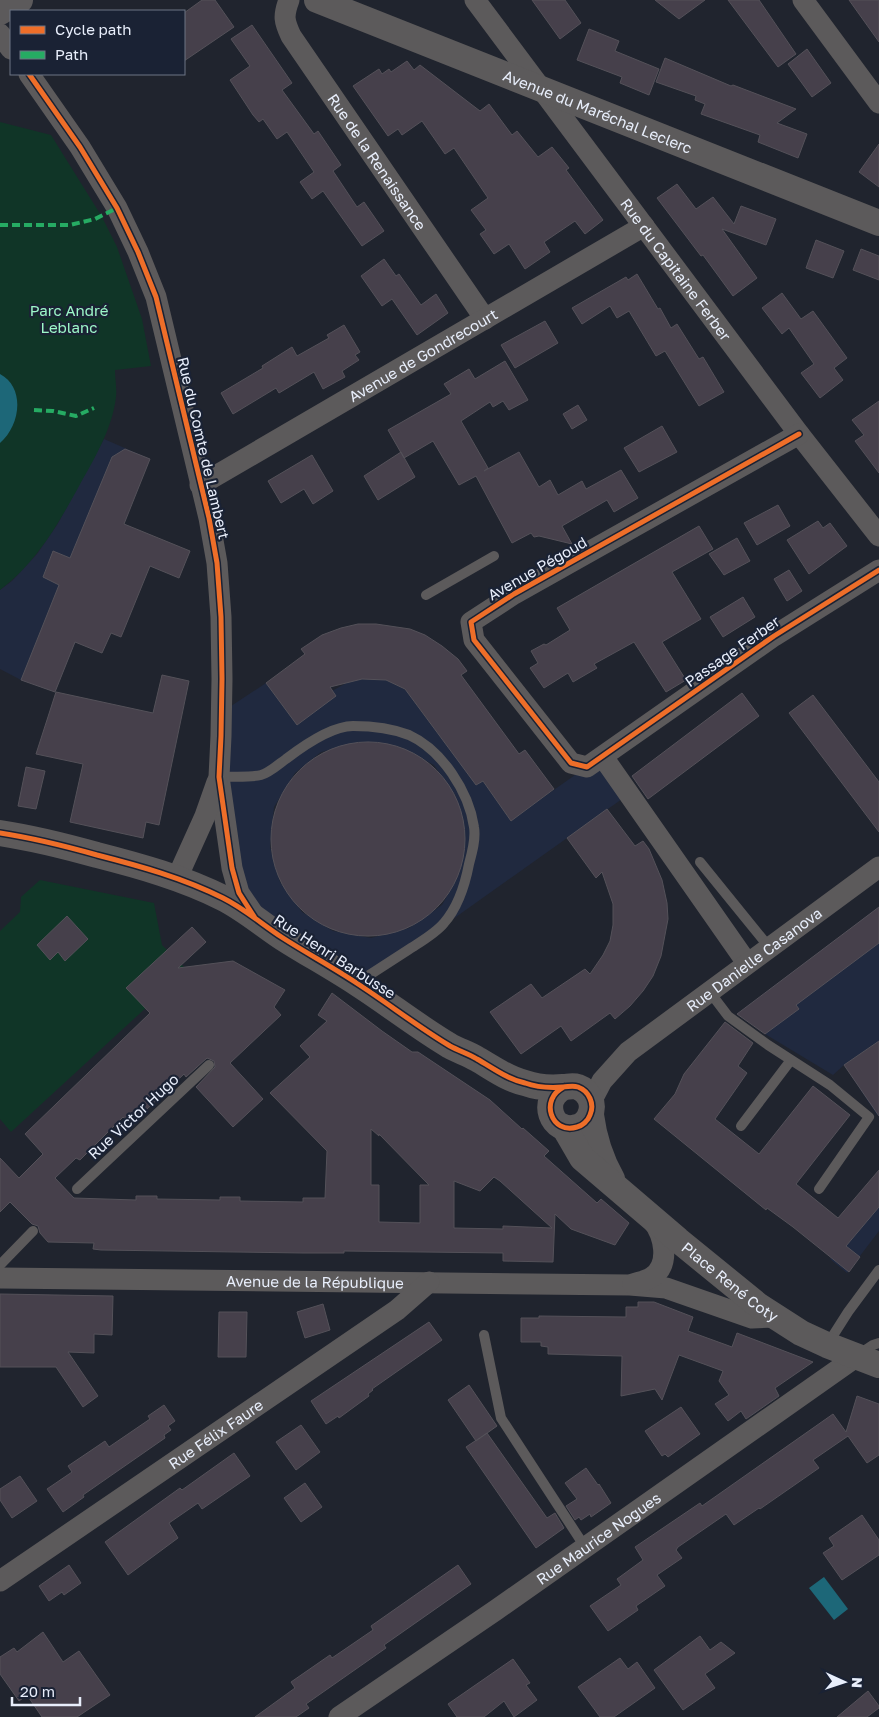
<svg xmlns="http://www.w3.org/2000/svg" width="879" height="1717" viewBox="0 0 879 1717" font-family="'Golos Text',sans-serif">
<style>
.built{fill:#20293f;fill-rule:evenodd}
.green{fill:#103527}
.water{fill:#1d6778}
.building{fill:#46404b;stroke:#545159;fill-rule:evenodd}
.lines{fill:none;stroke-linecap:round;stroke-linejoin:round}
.service{stroke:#5c5a5b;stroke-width:10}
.minor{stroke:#5c5a5b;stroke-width:21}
.tertiary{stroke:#5c5a5b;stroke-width:26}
.quiet{stroke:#26ab63;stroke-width:4;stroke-dasharray:8 4;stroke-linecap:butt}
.cycleway-casing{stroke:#1a2234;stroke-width:8}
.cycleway{stroke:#ee6e29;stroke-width:5}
.labels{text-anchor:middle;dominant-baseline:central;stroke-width:4.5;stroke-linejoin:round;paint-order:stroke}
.street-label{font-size:15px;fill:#e8eefb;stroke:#1a2234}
.park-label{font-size:15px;fill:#9df7c9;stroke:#1a2234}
</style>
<rect width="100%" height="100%" fill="#20242e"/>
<path class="built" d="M104 439 150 459 55 692 21 680 0 669V590L12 581 37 554 57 525Z
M362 679 386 680 401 687 410 693 418 707 476 784 483 781 511 820 595 761 622 799 425 939 357 983 239 893 222 712 266 683 297 724 332 691 348 682ZM362 742 400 747 434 765 455 795 465 835 459 874 442 905 409 928 371 938 333 931 302 912 280 882 270 847 274 807 295 773 321 752Z
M879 907V1115H877L844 1065 833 1075 765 1034 738 1013Z
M879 1202V1231L847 1273 830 1259Z"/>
<path class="green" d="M0 122 51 135 102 217 117 247 142 319 151 366 115 370C115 379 117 389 116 397 112 430 94 459 78 488 57 526 35 564 0 590Z
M40 880 154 903 162 945 187 970 11 1132 0 1119V931L20 912 21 897Z"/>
<path class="water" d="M0 374C26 388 20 426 0 443Z
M824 1577 848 1609 834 1620 809 1588Z"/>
<path class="building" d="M202 0H215L234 27 184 61V13Z
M532 0H565L581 23 560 39Z
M655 0H705L679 19Z
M728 0H759L796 54 778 67Z
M849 0H879V42Z
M252 25 292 83 282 90 314 134 318 131 341 165 333 171 357 207 364 202 384 231 362 246 323 191 312 199 300 182 314 172 287 132 277 139 263 119 259 122 253 115 230 80 250 66 231 39Z
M589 29 619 41 615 51 659 69 649 95 620 83 622 77 577 60Z
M807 49 831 83 812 97 788 64Z
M665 58 731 86 733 85 796 109 777 123 807 134 798 158 758 142 760 135 701 114 705 104 695 100 696 96 656 82Z
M407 61 414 70 420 65 480 111 489 104 512 135 517 131 538 157 552 147 569 168 566 170 603 220 585 234 575 221 544 242 550 252 525 269 509 244 494 254 480 234 486 230 471 210 488 198 454 148 445 154 422 121 402 135 398 129 388 136 353 86 379 69 382 74 389 69 391 72Z
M879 144V187L859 172Z
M677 184 696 209 713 197 734 224 741 206 776 219 766 245 722 229 757 278 733 296 703 255 701 256 657 198Z
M816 240 844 251 833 278 806 268Z
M861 249 879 256V280L853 270Z
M384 259 396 276 399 274 421 305 436 294 448 313 417 335 392 299 382 306 361 276Z
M637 274 658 309 660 308 671 328 677 324 699 359 703 357 724 392 699 406 665 351 656 356 629 311 617 318 610 306 582 324 572 308 626 277 628 280Z
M782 293 801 319 813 311 847 358 834 368 843 380 820 398 801 373 814 364 789 328 782 334 762 308Z
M545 321 558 343 515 368 501 345Z
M344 325 360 352 355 355 359 360 342 371 345 377 323 389 314 372 279 393 276 388 233 414 221 393 263 368 262 366 292 347 297 356 329 338 327 335Z
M505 361 528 400 509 410 503 401 493 407 490 402 461 421 488 468 484 471 519 452 539 487 550 480 558 495 582 481 586 489 621 470 638 498 614 512 607 500 562 526 572 544 539 536 534 537 531 533 512 543 476 476 459 485 433 441 404 458 388 430 451 394 444 384 469 369 475 379Z
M879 401V473L855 441 864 435 852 420Z
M578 405 587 420 572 429 563 414Z
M662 426 677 452 639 472 624 448Z
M125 449 150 459 124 524 190 551 179 578 150 566 121 637 111 633 102 653 75 642 55 692 21 680 59 585 43 577 53 551 70 558 112 457Z
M401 452 415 477 378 500 364 476Z
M312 455 333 491 313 504 304 489 281 503 268 481Z
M778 505 790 526 757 545 744 523Z
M818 521 823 528 830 523 847 546 809 574 787 540Z
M699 526 713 549 672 572 701 619 662 642 686 680 666 692 634 642 594 664 597 668 573 682 568 673 544 688 530 668 538 663 531 651 544 644 546 645 570 630 557 608Z
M737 538 750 561 724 575 709 554Z
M789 570 802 591 787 601 774 579Z
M743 597 755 617 723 637 710 617Z
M358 624H376L410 629 425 635 442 646 458 659 467 671 461 675 519 754 525 750 554 789 511 821 483 781 476 785 405 689 386 680 362 679 330 687 336 696 297 725 266 683 305 654 301 649 322 635 341 628Z
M162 675 189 681 159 825 146 822 143 838 70 822 83 764 36 754 56 692 153 713Z
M742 693 759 716 648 799 632 776Z
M813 695 879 782V832L789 713Z
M271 839a97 97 0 1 1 194 0a97 97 0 1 1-194 0Z
M26 767 45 771 36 809 18 806Z
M607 809 635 846 643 841 649 849 662 880 667 903 668 919 661 956 653 976 643 991 630 1006 615 1019 610 1013 571 1041 561 1026 521 1054 490 1012 531 984 542 998 585 969 590 974 603 955 610 941 613 925V904L602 872 596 878 567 838Z
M879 907V943L796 1005 799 1009 765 1034 737 1014Z
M67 916 88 939 65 961 58 952 50 960 37 945Z
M192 927 206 942 178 968 233 961 285 990 274 1007 281 1015 230 1063 263 1099 233 1127 196 1087 215 1067 214 1061 207 1058 186 1077 184 1074 146 1110 147 1112 132 1126 123 1117 80 1160 76 1158 55 1178 74 1198 136 1200V1196H157V1199L220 1200V1197H240V1201L303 1202V1198H325L327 1151 270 1093 310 1057 300 1046 327 1021 318 1015 332 993 382 1031 412 1052H418L490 1100 522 1129 523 1128 549 1151 544 1156 597 1203 601 1199 629 1223 615 1245 571 1229 555 1214 553 1262 503 1261V1253L344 1251V1253H303L101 1250 93 1249 94 1243 48 1242 40 1233 38 1226 32 1224 10 1202 0 1212V1158L19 1178 43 1154 25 1134 150 1013 126 988ZM371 1129 379 1136V1134L429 1185H420V1223L379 1222V1185H371ZM494 1177 500 1181 552 1228 503 1226V1229L454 1228V1181L480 1191Z
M725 1022 753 1043 738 1066 747 1073 715 1119 759 1154 813 1086 850 1115 796 1184 838 1218 879 1170V1207L846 1246 860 1257 849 1272 793 1227 767 1208 766 1210 654 1119 675 1094 684 1074Z
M879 1041V1116L844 1065Z
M0 1294 113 1296 112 1335 94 1334V1353L68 1352 98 1396 83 1407 56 1367H0Z
M638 1302H654L693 1317 688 1331 732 1347 737 1333 813 1362 775 1388 779 1396 746 1419 741 1411 728 1421 715 1404 729 1395 719 1381 723 1371 679 1355 662 1400 655 1389 621 1396 622 1356 548 1354V1347L541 1346V1342H521V1318H539V1316L626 1317V1307H638Z
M323 1304 330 1330 305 1338 297 1312Z
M219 1312H247L246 1357H218Z
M429 1322 442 1340 372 1389 373 1390 368 1394 369 1396 339 1418 338 1416 326 1424 311 1401Z
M469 1385 497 1426 476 1441 448 1400Z
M857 1396 879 1404V1455L867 1463 848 1436 813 1460 819 1468 760 1509 759 1508 734 1525 726 1514 678 1547 676 1550 682 1558 657 1575 665 1586 636 1606 638 1610 608 1631 590 1606 621 1585 617 1579 643 1560 635 1547 700 1503 702 1506 833 1414 846 1432Z
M164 1405 175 1421 168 1426 171 1430 164 1435 165 1438 83 1495 84 1497 63 1512 47 1489 72 1472 68 1466 105 1441 109 1447 150 1419 148 1416Z
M681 1407 700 1434 668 1457 665 1454 662 1456 645 1431Z
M301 1425 320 1452 296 1470 276 1442Z
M487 1433 547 1518 555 1513 564 1528 536 1548 466 1447Z
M234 1453 250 1476 202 1509 198 1503 169 1523 178 1538 128 1575 105 1542 180 1488 182 1490Z
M586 1468 598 1485 599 1484 611 1503 591 1517 590 1514 581 1520 579 1517 575 1520 566 1506 577 1499 565 1483Z
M20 1476 37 1501 12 1518 0 1500V1489Z
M305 1483 322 1507 301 1522 284 1498Z
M862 1515 879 1540V1555L842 1580 823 1553 834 1546 829 1538Z
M69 1565 81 1583 64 1595 62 1592 49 1601 39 1586Z
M458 1565 471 1584 384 1645 386 1648 306 1704 309 1708 296 1717H255L295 1688 291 1682 330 1655 332 1658 373 1630 371 1626Z
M43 1632 63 1662 79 1651 110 1695 77 1717H42L27 1695 19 1701 0 1674V1657L14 1648 17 1652Z
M700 1636 710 1650 721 1642 735 1653 705 1674 715 1688 683 1710 654 1670Z
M620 1658 628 1669 637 1662 655 1688 614 1717H600L578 1687Z
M513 1659 530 1683 526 1685 537 1700 514 1717 504 1701 484 1717H457L448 1704Z
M868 1691 879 1706V1708L867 1717H837Z"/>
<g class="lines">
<path class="service" d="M426 595 494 556
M219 777C231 776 249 778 261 775 269 773 279 764 286 759 303 746 331 726 353 726 371 726 391 728 409 735 442 750 469 792 474 827 476 839 472 853 469 864 465 885 458 907 444 923 435 934 420 942 408 950 391 961 374 972 357 983
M700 862 769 947
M709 991 728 1016 768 1045 830 1085 869 1117 819 1189
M741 1126 791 1060
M77 1189 209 1065
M0 1265 33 1231
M484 1335 501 1418 585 1547
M827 1345 848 1312 879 1270
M858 1355 873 1345 879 1343"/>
<g class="minor">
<path id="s1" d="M289 0C283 16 284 21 291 36L485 319"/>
<path id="s2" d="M475 0 799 434 879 536"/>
<path d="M803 0 879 103"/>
<path d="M0 34 11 49"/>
<path d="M29 74 80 147 117 208 138 252 156 297 209 518 217 563 221 617 222 679 221 736 219 777 232 868 239 893 254 915"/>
<path d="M799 434 514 594 471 622 474 640 571 763 587 767 774 636 879 570"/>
<path id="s3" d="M200 485 644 226"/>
<path d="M603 757 747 963"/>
<path d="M177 878 205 816 217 782"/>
<path id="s4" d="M591 1102 602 1081 628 1052 879 867"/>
<path id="s5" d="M0 1278 630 1285 666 1288 752 1318 774 1317"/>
<path d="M633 1284C639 1282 646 1281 652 1277 671 1264 664 1235 652 1220"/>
<path id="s6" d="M0 1581 397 1310 429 1282"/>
<path id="s7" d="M339 1717 496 1610 856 1357"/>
</g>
<g class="tertiary">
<path id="s8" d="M317 0 879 223"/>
<path d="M0 12 20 0"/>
<path d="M0 833C33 838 65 846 97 855 140 866 183 878 223 898 245 909 263 925 283 938 308 954 334 968 358 984 389 1004 418 1027 450 1046 459 1051 469 1054 477 1059 493 1068 507 1079 525 1083 536 1087 550 1088 563 1087 568 1087 572 1085 578 1087 589 1091 595 1104 590 1115 588 1121 582 1126 577 1127 551 1135 539 1099 564 1087"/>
<path d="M591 1115C594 1138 600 1158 612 1179"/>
<path id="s9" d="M564 1127 582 1158 678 1240 759 1306 801 1333 827 1345 879 1365"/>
</g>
<path class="quiet" d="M0 225H70L95 219 117 208
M34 410 53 411 76 416 94 408"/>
<g class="cycleway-casing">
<path id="cycleway" d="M29 74 80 147 117 208 138 252 156 297 209 518 217 563 221 617 222 679 221 736 219 777 232 868 239 893 255 918
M799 434 514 594 471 622 474 640 571 763 587 767 774 636 879 570
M0 833C33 838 65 846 97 855 140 866 183 878 223 898 245 909 263 925 283 938 308 954 334 968 358 984 389 1004 418 1027 450 1046 459 1051 469 1054 477 1059 493 1068 507 1079 525 1083 536 1087 550 1088 563 1087 568 1087 572 1085 578 1087 589 1091 595 1104 590 1115 588 1121 582 1126 577 1127 551 1135 539 1099 564 1087"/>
</g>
<use href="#cycleway" class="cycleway"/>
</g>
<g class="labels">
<g class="street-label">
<text stroke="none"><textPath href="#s8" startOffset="302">Avenue du Maréchal Leclerc</textPath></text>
<text stroke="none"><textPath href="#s1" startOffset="190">Rue de la Renaissance</textPath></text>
<text stroke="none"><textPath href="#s2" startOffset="336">Rue du Capitaine Ferber</textPath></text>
<text stroke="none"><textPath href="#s3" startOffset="258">Avenue de Gondrecourt</textPath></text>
<text transform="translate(204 448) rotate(77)">Rue du Comte de Lambert</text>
<text transform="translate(537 568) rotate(-30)">Avenue Pégoud</text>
<text transform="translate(732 651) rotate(-35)">Passage Ferber</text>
<text transform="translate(335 956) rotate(33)">Rue Henri Barbusse</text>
<text stroke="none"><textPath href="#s4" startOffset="219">Rue Danielle Casanova</textPath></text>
<text transform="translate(133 1116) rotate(-43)">Rue Victor Hugo</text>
<text stroke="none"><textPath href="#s9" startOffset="229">Place René Coty</textPath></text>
<text stroke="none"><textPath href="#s5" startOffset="315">Avenue de la République</textPath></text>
<text stroke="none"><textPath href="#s6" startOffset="261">Rue Félix Faure</textPath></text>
<text stroke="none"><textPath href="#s7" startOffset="315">Rue Maurice Nogues</textPath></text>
</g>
<g class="park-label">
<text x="69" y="310">Parc André<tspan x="69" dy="17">Leblanc</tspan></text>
</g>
</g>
<rect x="10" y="10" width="175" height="65" fill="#1a2234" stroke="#6c7484"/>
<rect x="20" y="26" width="25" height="8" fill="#ee6e29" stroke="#6c7484"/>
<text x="55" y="35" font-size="15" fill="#e8eefb">Cycle path</text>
<rect x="20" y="51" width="25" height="8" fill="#26ab63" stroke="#6c7484"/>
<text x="55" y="60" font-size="15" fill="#e8eefb">Path</text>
<g transform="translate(844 1682) rotate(93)" stroke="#1a2234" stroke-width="4" paint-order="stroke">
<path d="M0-4L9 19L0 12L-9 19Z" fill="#e8eefb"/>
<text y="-8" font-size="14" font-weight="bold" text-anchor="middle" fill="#e8eefb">N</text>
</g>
<path d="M12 1697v8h68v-8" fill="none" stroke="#e8eefb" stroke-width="2.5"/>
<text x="20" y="1697" font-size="15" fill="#e8eefb" stroke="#1a2234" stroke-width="4" paint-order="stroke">20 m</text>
</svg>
